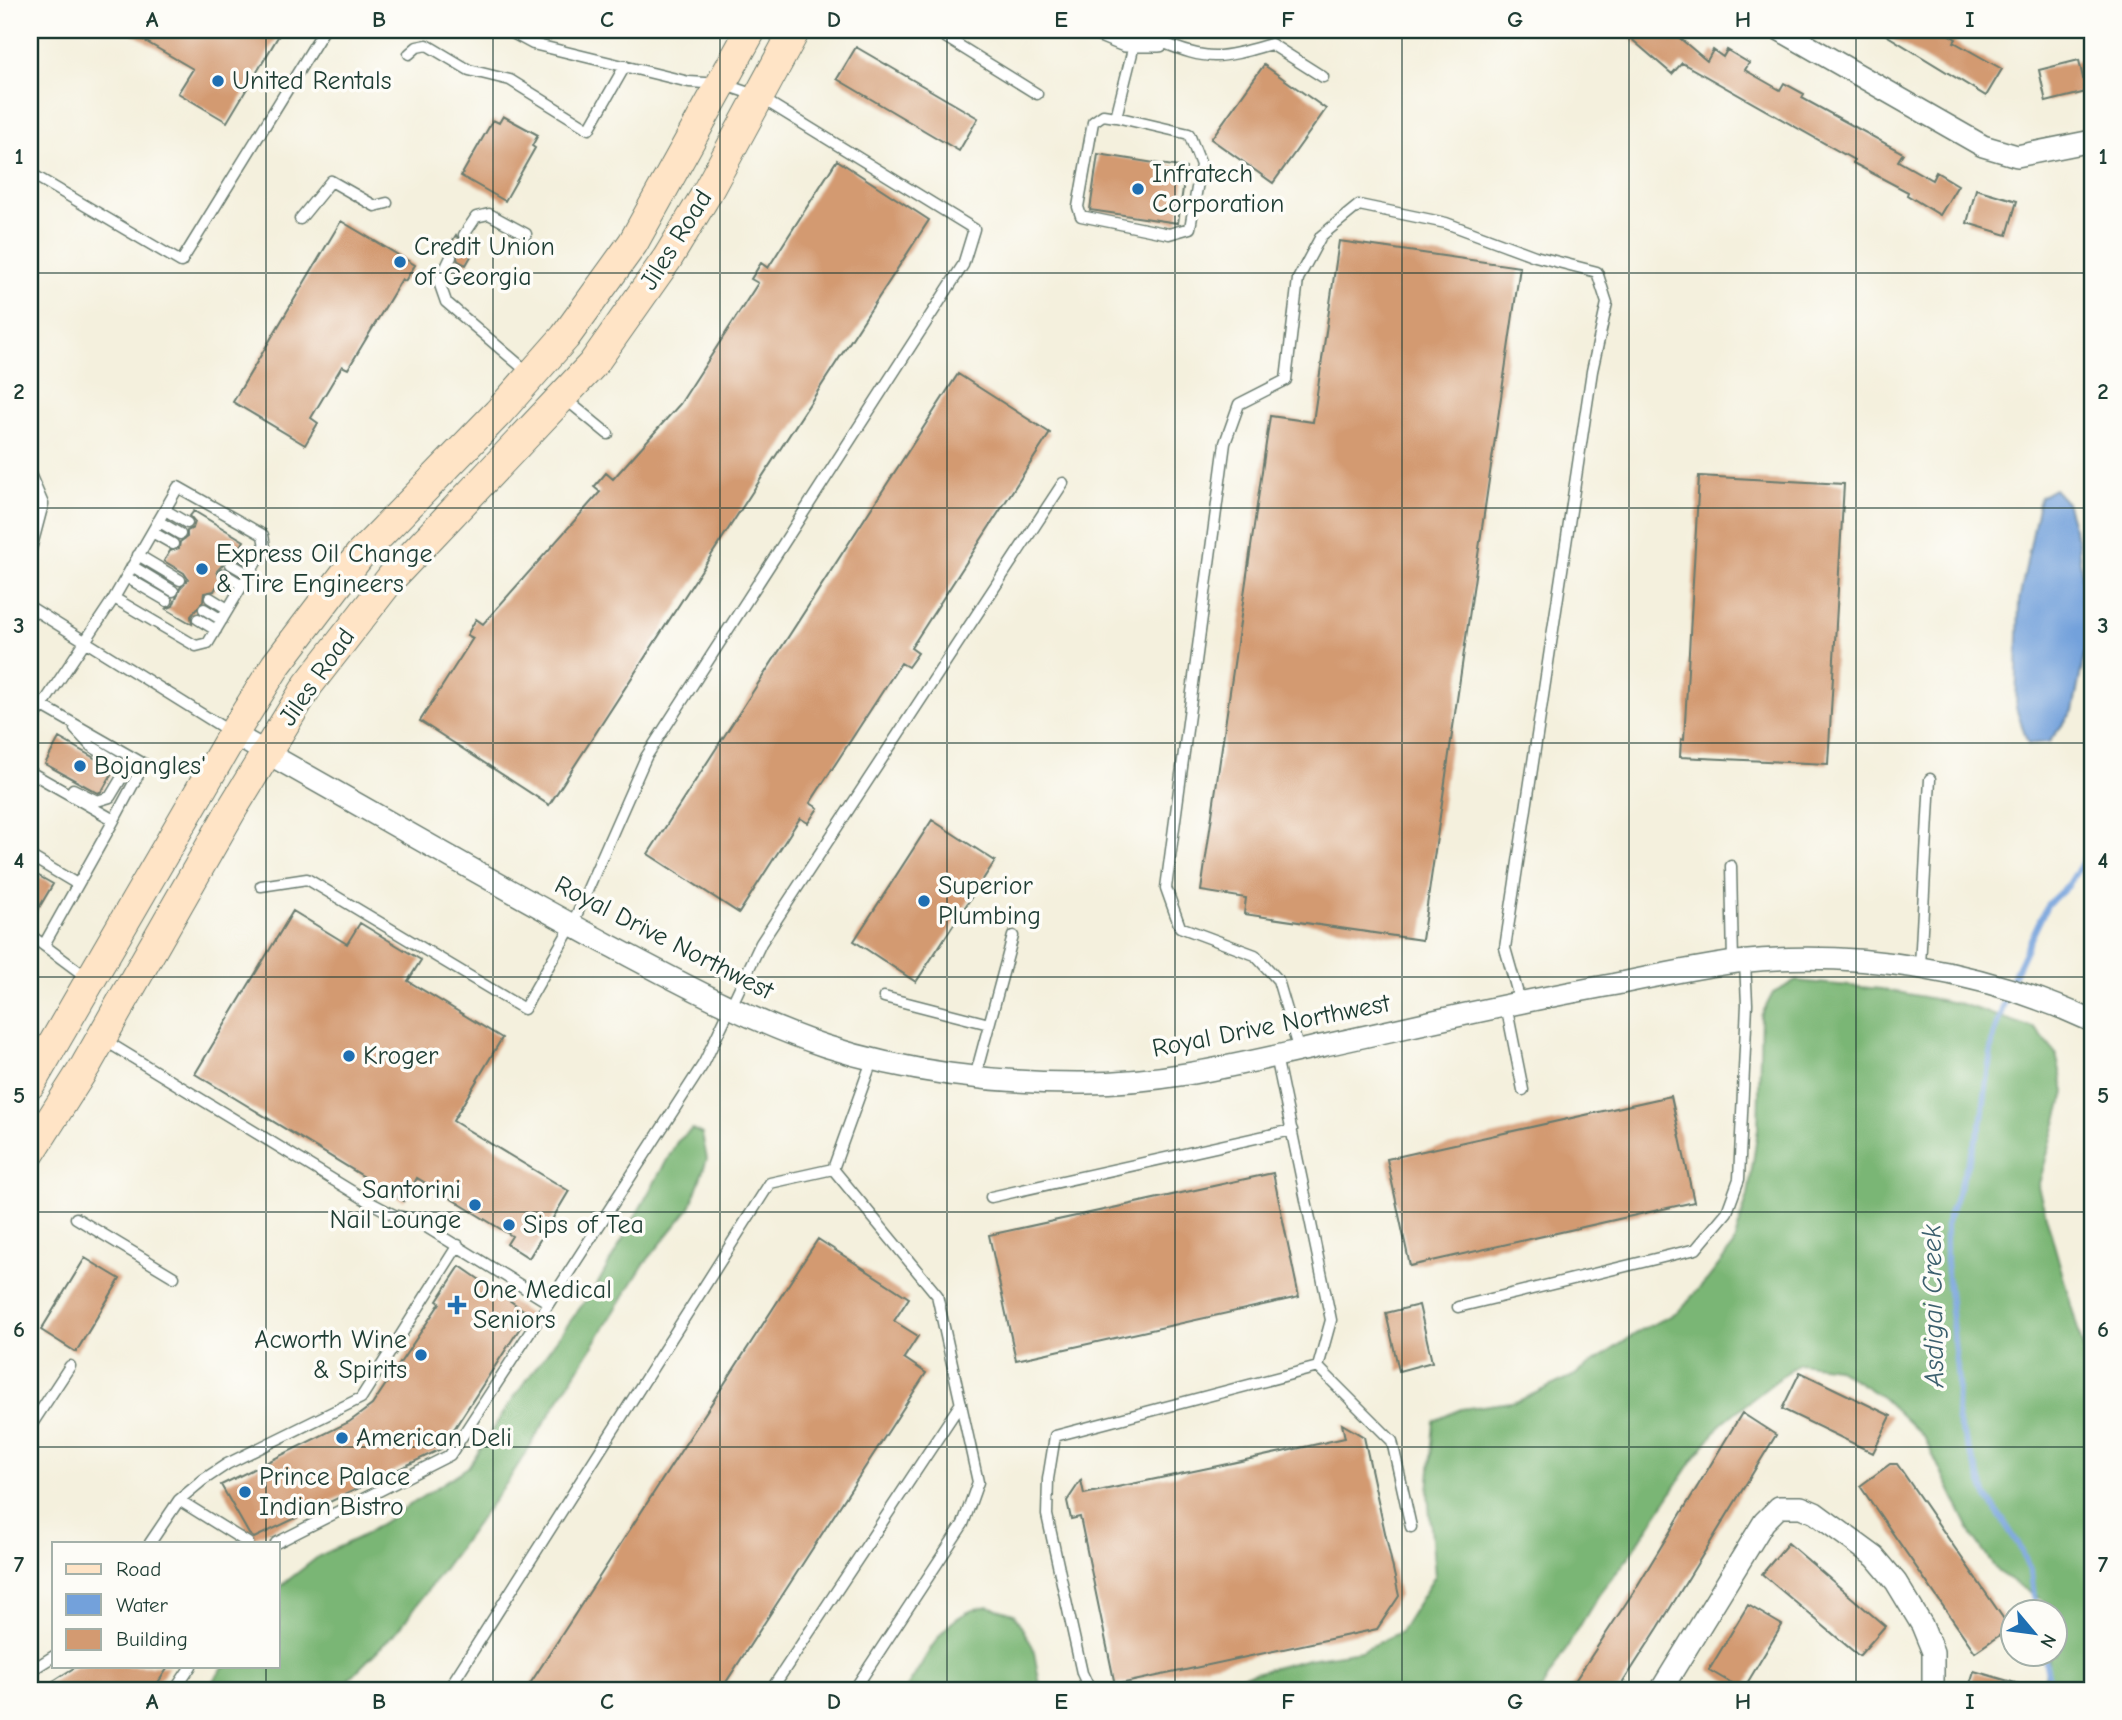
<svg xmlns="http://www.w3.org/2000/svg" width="2122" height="1720" viewBox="0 0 2122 1720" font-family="'Comic Neue',sans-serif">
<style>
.forest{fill:#7ab674;stroke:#4c7a54;stroke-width:2}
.water{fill:#73a1db;stroke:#496f88;stroke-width:2}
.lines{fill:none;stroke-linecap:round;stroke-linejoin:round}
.stream{stroke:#73a1db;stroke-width:6}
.building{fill:#d39a71}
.lane-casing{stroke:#6a7c6f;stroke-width:13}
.street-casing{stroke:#6a7c6f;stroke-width:24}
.secondary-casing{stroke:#6a7c6f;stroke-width:32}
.lane{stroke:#fff;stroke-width:10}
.street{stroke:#fff;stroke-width:21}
.secondary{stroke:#ffe4c6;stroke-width:30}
.grid{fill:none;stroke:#1f3d34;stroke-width:2;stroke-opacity:0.55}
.poi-dot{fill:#1f6fb2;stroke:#fdfcf7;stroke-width:2.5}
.labels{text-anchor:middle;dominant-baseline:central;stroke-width:7;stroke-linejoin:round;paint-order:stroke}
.poi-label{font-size:26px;fill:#1f3d34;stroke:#fdfcf7;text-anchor:start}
.street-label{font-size:26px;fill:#1f3d34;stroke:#fdfcf7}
.water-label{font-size:28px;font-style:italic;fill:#3c606e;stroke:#fdfcf7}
.neatline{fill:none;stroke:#1f3d34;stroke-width:2.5}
.grid-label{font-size:23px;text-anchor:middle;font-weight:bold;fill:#1f3d34}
</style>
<rect width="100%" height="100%" fill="#fdfcf7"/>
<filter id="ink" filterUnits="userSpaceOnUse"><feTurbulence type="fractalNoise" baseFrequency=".0143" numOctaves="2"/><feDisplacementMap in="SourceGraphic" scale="14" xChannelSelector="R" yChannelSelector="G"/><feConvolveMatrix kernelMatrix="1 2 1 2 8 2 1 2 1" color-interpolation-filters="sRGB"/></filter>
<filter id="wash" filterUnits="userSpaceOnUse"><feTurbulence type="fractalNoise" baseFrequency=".00686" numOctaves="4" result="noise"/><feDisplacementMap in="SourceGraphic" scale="28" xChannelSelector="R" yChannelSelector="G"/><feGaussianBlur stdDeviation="1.57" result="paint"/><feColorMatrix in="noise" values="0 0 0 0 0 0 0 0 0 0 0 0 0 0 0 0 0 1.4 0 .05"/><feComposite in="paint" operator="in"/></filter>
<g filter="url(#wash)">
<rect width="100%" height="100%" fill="#f4f0dd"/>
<path class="forest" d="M1796 981 1881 989 1961 1004 2036 1029 2056 1054 2065 1092 2038 1187 2084 1351 2092 1364V1690H2042L2050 1654H2056V1612L2050 1611V1605L1998 1572 1973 1537 1924 1437 1883 1398 1836 1368 1799 1363 1723 1422 1693 1460 1631 1554 1598 1596 1541 1690H1189L1308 1659 1361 1651 1400 1632 1435 1576 1428 1493 1434 1421 1461 1409 1518 1401 1573 1376 1641 1330 1677 1313 1707 1280 1733 1246 1748 1195 1758 1129 1761 1016 1773 993Z
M692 1129 702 1134 707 1159 690 1208 644 1264 508 1481 399 1629 338 1690H206L224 1666H278V1588L319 1556 362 1536 468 1467 512 1400 597 1285 677 1142Z
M988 1606 1014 1614 1033 1647 1041 1690H905C931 1654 940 1614 988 1606Z"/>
<path class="water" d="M2054 489 2066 502 2078 542 2088 636 2073 711 2049 742 2028 744 2016 708 2019 601 2040 497Z"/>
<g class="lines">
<path class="stream" d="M2036 1612 2031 1573 2019 1545 1987 1496 1957 1419 1958 1381 1946 1262V1225L1981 1125 1993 1036 2014 975 2047 905 2069 884 2092 847
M2044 1654 2051 1690"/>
</g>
<g id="blocks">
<path class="building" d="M126 30H282L227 122 178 93 193 69Z
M1621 30H1670L1707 61 1713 50 1723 57 1727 50 1749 63 1745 70 1780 90 1784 83 1804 94 1802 98 1903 153 1898 161 1932 180 1936 172 1958 185 1940 215 1907 195 1908 192 1853 163 1854 160 1682 63 1672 74Z
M1878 30H1941L1956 39 1954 42 2002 69 1986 96Z
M856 47 978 118 959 151 837 79Z
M2079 60 2086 92 2046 102 2039 70Z
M1264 65 1326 109 1273 183 1211 139Z
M503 116 538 135 532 146 535 148 505 201 461 176 493 120 499 123Z
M1098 154 1186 168 1178 223 1090 210Z
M837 160 929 220 549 805 420 721 473 638 467 635 476 619 483 624 600 492 594 487 606 473 613 479 680 404 758 283 751 279 761 263 768 268Z
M1976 189 2017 201 2007 235 1967 223Z
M341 221 415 265 405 281 402 279 348 369 342 366 311 418 318 423 305 445 233 402Z
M456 235 460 242 471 239 478 244 466 265 458 261 455 250H447Z
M1339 241 1520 267 1422 940 1244 914 1246 898 1201 891 1270 416 1313 422Z
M958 374 1050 433 911 648 918 653 908 667 901 663 810 803 818 808 808 823 800 818 739 913 648 854Z
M1699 476 1844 484 1828 764 1680 757 1681 739 1684 740Z
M194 511 244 541 241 546 231 549 230 556 217 571 220 581 214 591 204 593 203 601 191 616 192 624 166 609 173 606 180 588 188 579 184 573 164 561 170 551 179 548 180 542 187 537V531L193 528 195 522 190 516Z
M59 738 112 768 113 772 102 791 98 793 45 764Z
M932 820 995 861 916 982 854 941Z
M30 871 53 884 30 923Z
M293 911 347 944 360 923 421 960 408 981 502 1038 453 1121 569 1191 529 1258 507 1244 512 1236 417 1178 404 1201 195 1074Z
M1671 1096 1694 1202 1410 1266 1387 1159Z
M1273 1173 1299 1297 1016 1360 989 1235Z
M818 1239 909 1298 894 1321 918 1336 904 1358 926 1373 721 1690H526Z
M85 1258 120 1279 76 1352 41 1330Z
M460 1266 529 1314 441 1449 254 1538 249 1534 221 1485 349 1422 372 1405 440 1303 437 1301Z
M1419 1305 1432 1362 1399 1371 1386 1313Z
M1800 1372 1891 1416 1873 1453 1782 1409Z
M1742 1413 1776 1435 1658 1628 1618 1690H1569L1636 1588Z
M1342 1424 1364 1437 1399 1596 1377 1629 1115 1685 1080 1517 1071 1519 1067 1501 1081 1480 1084 1494 1232 1463 1345 1438Z
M1890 1464H1897L2010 1628 1975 1652 1860 1486Z
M1788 1543 1885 1626 1859 1656 1762 1574Z
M1748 1605 1782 1625 1743 1690 1709 1670Z
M77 1666H169L153 1690H39Z
M1974 1671 2026 1686 2025 1690H1968Z"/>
</g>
</g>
<g filter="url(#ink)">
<use href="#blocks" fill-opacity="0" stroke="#6a7c6f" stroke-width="2"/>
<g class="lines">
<g class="lane-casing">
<path id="lane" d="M934 30 1037 94
M1159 41C1210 62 1219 59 1271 44L1323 77
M409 54 417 47 427 45 469 70 510 80 589 129 625 66
M1116 117 1189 134 1201 165 1190 228 1169 234 1081 216 1078 207 1093 122 1103 115 1116 117 1135 41
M30 173 181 262 324 30
M300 219 331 181 375 206 387 203
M464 235 476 217 489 214 526 234
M451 257 439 282 446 302 530 374
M563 397 608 434
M30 474 43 504 30 553
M165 510 187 523
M158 521 180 534
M152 532 173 544
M237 553 255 563
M138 555 180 580
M231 564 248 574
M132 566 173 591
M224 574 242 585
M126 577 167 601
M210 598 228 609
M30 607 232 733
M204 609 222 620
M198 619 216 630
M30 724 114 598 178 487 263 535 265 547 208 643 196 646 114 598
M30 772 114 820 144 764 41 705
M73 789 97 801 110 797 122 777 119 763 91 746 75 729
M30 856 77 884
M1731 866 1733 963
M261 886 307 879 524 1009 572 925 646 757 963 265 974 229 758 96 722 84 689 82 533 44 507 30
M30 935 89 979
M45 943 114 820
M1920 966 1930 779
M884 997 989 1024
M1506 1005 1523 1090
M104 1040 371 1203 394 1215 415 1220 549 1303 704 1063 761 943 1063 483
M1299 1051 1278 980 1255 955 1180 927 1166 888 1225 443 1239 404 1286 380 1298 279 1321 236 1359 205 1446 223 1535 256 1597 272 1607 303 1592 371 1505 948 1520 1001
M975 1077 1013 936
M833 1169 937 1295 978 1482 963 1524 854 1690
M833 1169 873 1058
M991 1197 1292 1130
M76 1218 174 1277
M1458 1307 1696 1249 1727 1212 1739 1179 1747 1004 1745 962
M1318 1367 1392 1441 1411 1527
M30 1427 70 1366
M179 1500 248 1543
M150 1543 179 1500 203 1480 227 1464 361 1398 458 1245
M276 1543 450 1455 549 1303
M30 1671 54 1656
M175 1690 191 1666
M448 1690 770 1183 833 1169
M771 1690 961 1403
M1090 1690 1082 1673 1047 1515 1048 1479 1055 1436 1318 1367 1331 1320 1276 1056"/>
</g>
<g class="street-casing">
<path id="street" d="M1098 30 1125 41H1159
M1780 30 1983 146 2017 156 2092 141
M233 734C359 804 484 878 611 946 681 983 750 1021 825 1046 905 1072 995 1083 1078 1083 1161 1084 1241 1064 1321 1046 1418 1025 1514 1002 1611 985 1652 977 1695 967 1737 962 1858 949 1982 970 2092 1021
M1661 1690 1764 1522 1779 1507H1801L1815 1513 1875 1557 1896 1582 1922 1625 1933 1652V1690"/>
</g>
<g class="secondary-casing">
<path id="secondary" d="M30 1084 233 734 276 665 359 556 498 413 565 337 633 243 751 30
M30 1153 86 1065 232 809 308 685 392 577 593 364 667 259 704 198 795 30"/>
</g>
<use href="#lane" class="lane"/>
<use href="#street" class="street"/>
<use href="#secondary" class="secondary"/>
</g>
</g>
<path class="grid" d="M266 30V1543M493 30V1690M720 30V1690M947 30V1690M1175 30V1690M1402 30V1690M1629 30V1690M1856 30V1690M30 273H2092M30 508H2092M30 743H2092M30 977H2092M30 1212H2092M30 1447H2092M266 1666V1690"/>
<g class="poi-dot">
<circle cx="218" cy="81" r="7"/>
<circle cx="1138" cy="189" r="7"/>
<circle cx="400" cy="262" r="7"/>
<circle cx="202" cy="569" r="7"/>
<circle cx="80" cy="766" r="7"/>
<circle cx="924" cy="901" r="7"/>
<circle cx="349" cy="1056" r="7"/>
<circle cx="475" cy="1205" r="7"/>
<circle cx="509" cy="1225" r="7"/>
<path d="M453.5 1294.5h7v7h7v7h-7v7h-7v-7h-7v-7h7z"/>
<circle cx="421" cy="1355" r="7"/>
<circle cx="342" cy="1438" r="7"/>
<circle cx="245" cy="1492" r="7"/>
</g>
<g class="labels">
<g class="poi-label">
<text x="232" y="81">United Rentals</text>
<text x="1152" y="174">Infratech<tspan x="1152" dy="30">Corporation</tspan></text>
<text x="414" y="247">Credit Union<tspan x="414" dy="30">of Georgia</tspan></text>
<text x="216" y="554">Express Oil Change<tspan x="216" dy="30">&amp; Tire Engineers</tspan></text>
<text x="94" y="766">Bojangles'</text>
<text x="938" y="886">Superior<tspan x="938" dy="30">Plumbing</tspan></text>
<text x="363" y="1056">Kroger</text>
<text x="461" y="1190" text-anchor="end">Santorini<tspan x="461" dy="30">Nail Lounge</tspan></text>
<text x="523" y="1225">Sips of Tea</text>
<text x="473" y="1290">One Medical<tspan x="473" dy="30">Seniors</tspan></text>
<text x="407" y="1340" text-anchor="end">Acworth Wine<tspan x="407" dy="30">&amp; Spirits</tspan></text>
<text x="356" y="1438">American Deli</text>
<text x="259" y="1477">Prince Palace<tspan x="259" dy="30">Indian Bistro</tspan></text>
</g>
<g class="street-label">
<text transform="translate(676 240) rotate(-58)">Jiles Road</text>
<text transform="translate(317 677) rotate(-55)">Jiles Road</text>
<text transform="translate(664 938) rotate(27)">Royal Drive Northwest</text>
<text transform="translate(1271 1026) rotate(-11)">Royal Drive Northwest</text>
</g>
<g class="water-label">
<text transform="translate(1933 1306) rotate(-91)">Asdigai Creek</text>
</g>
</g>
<rect width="2122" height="1720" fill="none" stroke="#fdfcf7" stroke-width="77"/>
<rect x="52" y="1542" width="228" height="126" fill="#fdfcf7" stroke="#a4b0a9" stroke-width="2"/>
<rect x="66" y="1564" width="35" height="10" fill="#ffe4c6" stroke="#a4b0a9" stroke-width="2"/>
<text x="116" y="1576" font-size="21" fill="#1f3d34">Road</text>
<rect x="66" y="1594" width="35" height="21" fill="#73a1db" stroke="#a4b0a9" stroke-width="2"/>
<text x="116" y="1612" font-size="21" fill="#1f3d34">Water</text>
<rect x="66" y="1629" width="35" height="21" fill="#d39a71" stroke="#a4b0a9" stroke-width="2"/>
<text x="116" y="1646" font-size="21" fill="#1f3d34">Building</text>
<g transform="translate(2034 1633) rotate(119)"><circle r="33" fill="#fdfcf7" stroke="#a4b0a9" stroke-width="2"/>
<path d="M0-5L12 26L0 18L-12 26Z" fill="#1f6fb2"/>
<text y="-10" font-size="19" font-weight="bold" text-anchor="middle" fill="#1f3d34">N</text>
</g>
<rect x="38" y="38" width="2046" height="1644" class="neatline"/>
<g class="grid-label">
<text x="152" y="27">A</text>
<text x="379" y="27">B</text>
<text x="607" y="27">C</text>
<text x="834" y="27">D</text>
<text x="1061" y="27">E</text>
<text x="1288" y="27">F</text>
<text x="1515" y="27">G</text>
<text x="1743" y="27">H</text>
<text x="1970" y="27">I</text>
<text x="19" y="164">1</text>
<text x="2103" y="164">1</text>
<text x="19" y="399">2</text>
<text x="2103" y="399">2</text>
<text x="19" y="633">3</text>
<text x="2103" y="633">3</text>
<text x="19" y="868">4</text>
<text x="2103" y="868">4</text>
<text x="19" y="1103">5</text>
<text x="2103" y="1103">5</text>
<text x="19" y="1337">6</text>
<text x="2103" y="1337">6</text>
<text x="19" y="1572">7</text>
<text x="2103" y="1572">7</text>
<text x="152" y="1709">A</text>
<text x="379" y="1709">B</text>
<text x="607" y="1709">C</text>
<text x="834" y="1709">D</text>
<text x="1061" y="1709">E</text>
<text x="1288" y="1709">F</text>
<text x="1515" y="1709">G</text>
<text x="1743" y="1709">H</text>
<text x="1970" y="1709">I</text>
</g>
</svg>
